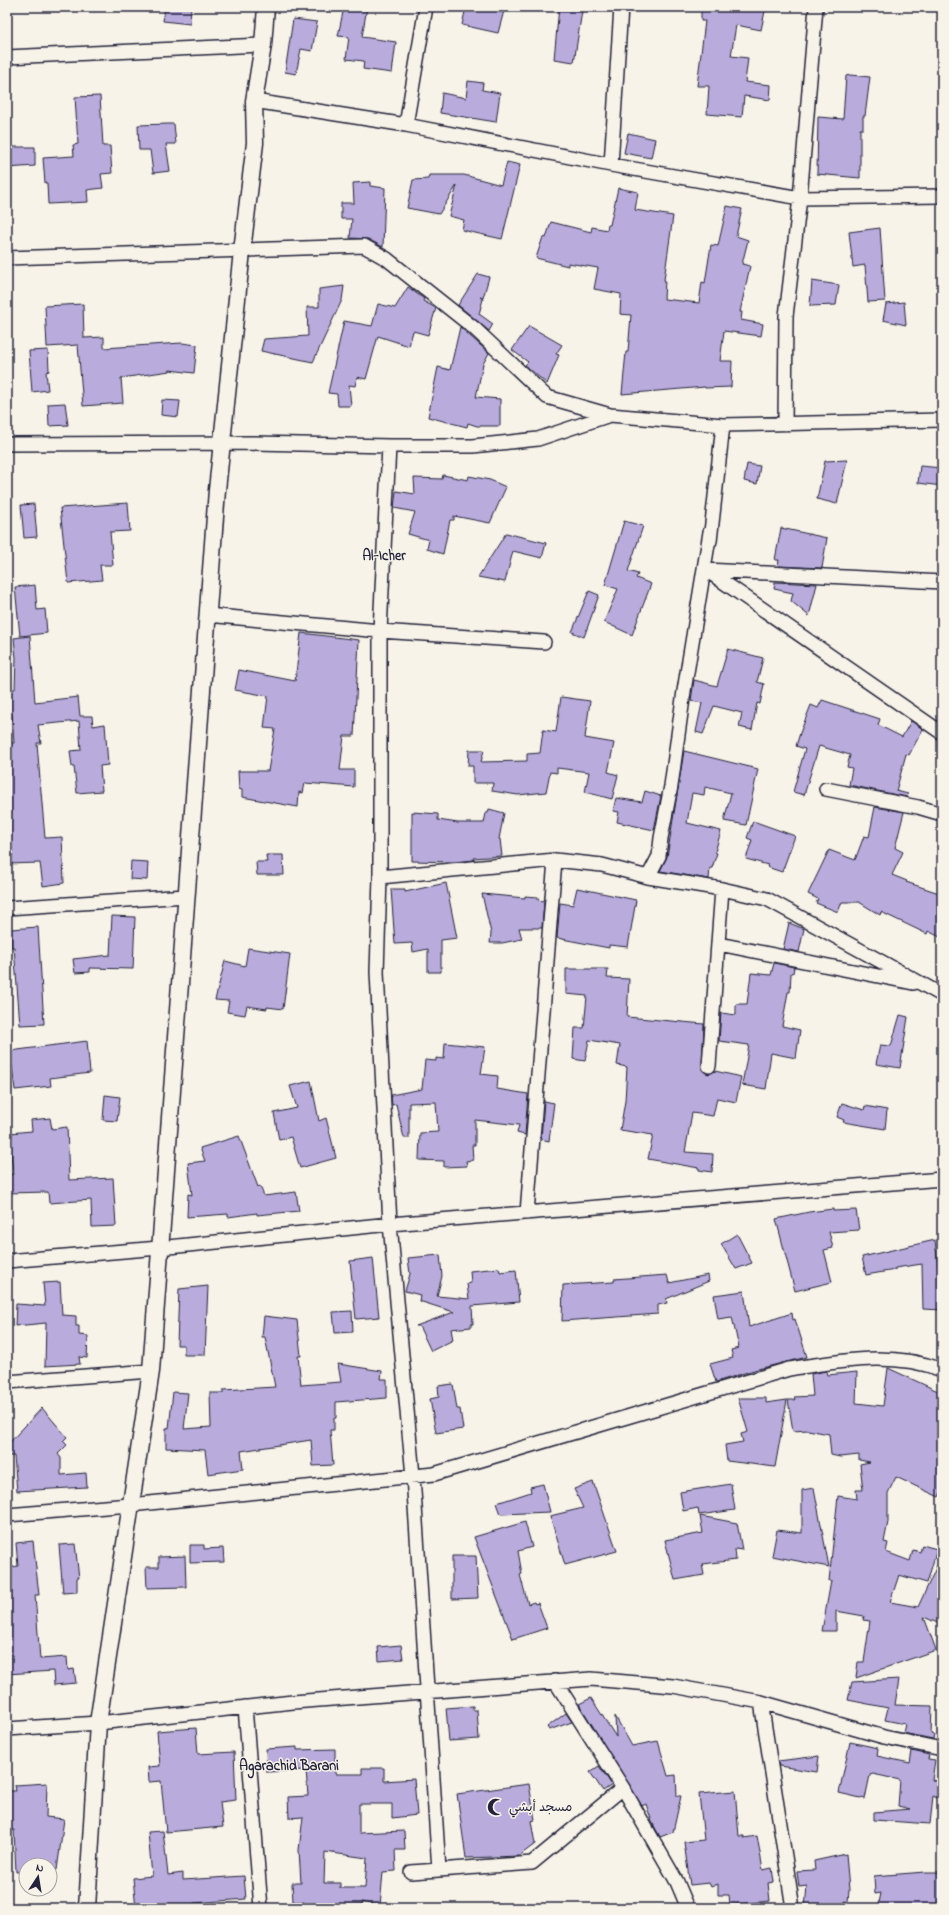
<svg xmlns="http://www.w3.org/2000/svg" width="949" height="1915" viewBox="0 0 949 1915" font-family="'Indie Flower','Playpen Sans Arabic',sans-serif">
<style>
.building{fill:#b9acdd;stroke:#22223b;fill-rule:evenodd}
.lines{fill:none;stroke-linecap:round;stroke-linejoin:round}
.minor-casing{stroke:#22223b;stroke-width:16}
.tertiary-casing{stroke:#22223b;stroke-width:19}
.minor{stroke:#f7f3e8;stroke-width:13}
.tertiary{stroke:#f7f3e8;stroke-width:16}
.labels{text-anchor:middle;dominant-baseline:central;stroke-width:3;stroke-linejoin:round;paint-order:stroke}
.poi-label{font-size:13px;fill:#22223b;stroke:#f7f3e8;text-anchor:start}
.neighbourhood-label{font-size:14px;font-weight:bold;fill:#22223b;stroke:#f7f3e8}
</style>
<rect width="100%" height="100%" fill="#f7f3e8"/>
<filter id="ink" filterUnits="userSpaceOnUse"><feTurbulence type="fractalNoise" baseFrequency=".025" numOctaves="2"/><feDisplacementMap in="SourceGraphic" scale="8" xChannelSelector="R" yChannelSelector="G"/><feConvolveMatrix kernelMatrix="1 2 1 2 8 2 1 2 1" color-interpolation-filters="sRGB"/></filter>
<g filter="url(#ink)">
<path class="building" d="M165 7H191L190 24 163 21Z
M344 7H367L362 37 396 42 392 73 363 69 364 61 346 59 349 37 338 36Z
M466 7H505L498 33 462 25Z
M559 7 582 11 574 62 554 59Z
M701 7H747L765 11 761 30 736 25 731 56 748 58 745 82 771 85 770 100 744 96 742 117 707 114 709 86H697L705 21H701Z
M293 19 317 22 312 51 301 49 296 74 285 72Z
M850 75 870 77 865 116H863V129H860V178L817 174 818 117 843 119 846 76Z
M468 81 483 83 482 90 500 93 496 122 440 113 442 93 466 98Z
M100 96 103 146H110L112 173 101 174 103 188 87 190 88 202 48 204 47 183H45L43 158 74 156 73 145 78 144 75 97Z
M168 124H174L176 144H166L170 171 153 173 150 150H139L138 125Z
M628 133 655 139 651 158 624 153Z
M7 147H35V166L7 168Z
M507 162 520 165 502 239 462 230 464 220 449 216 457 185 439 214 407 208 413 180 428 179 429 175H464L501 185Z
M370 182V186L385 188 383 247 368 239 350 238 352 219H341V203H354L353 183Z
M618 188 638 192 635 210 673 216 664 280H665L664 299 699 303 702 282 705 283 711 245 718 246 727 206 742 209 736 236 748 240 742 264 750 266 740 312H742L741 320 763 324 761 336 724 331 720 361H732L731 387 705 388V387L622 394 626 352H628L631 315 620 314 621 294 594 289 598 268 568 263V266L536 258 543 237 546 238 551 222 591 232 592 227 607 230 608 224 610 225Z
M880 228 885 301 868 302 865 265 853 267 849 232Z
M478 274 489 277 483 298 480 297 483 299 479 314 493 324 489 331 458 305Z
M812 281 839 285 836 305 810 306Z
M344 286 342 300 313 362 261 351 264 339 308 336 307 307H319V289Z
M408 287 424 299 423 301 436 308 428 335 413 331 409 346 378 336 366 379 357 377 355 386 349 385 351 406H338L337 394 328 393 344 321 372 326 378 304 395 308Z
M904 302 906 325 883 320 886 304Z
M83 304 84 338 104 337V348L182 343 197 345 194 373 170 370V371L121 378 123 403 83 406 78 345 47 347 45 306Z
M529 326 562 345 556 354 559 355 547 384 525 365 528 362 512 350Z
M460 327 489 353 483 364 476 397 500 399V426H477L468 423 467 427 428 417 438 367 450 370Z
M48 350 49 371 46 372 48 390 32 392 29 351Z
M162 400 180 401 178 417 161 415Z
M65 403 68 425 49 426 48 404Z
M847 460 837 504 817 499 825 461Z
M747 464 760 466 757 484 744 481Z
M920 466 942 468V486L918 483Z
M443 475 468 480 469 476 490 480 506 487 490 523 454 516V520H450L443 554 427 549 429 540 408 534 415 512 394 508 396 491 415 494 414 478 442 479Z
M128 503 130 531 110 532 113 565H100L102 580 68 583 60 508Z
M34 504 37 537 24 538 21 505Z
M624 521 643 526 628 571 638 574 636 578 651 584 632 635 604 622 618 589 605 585Z
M781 528 827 538 822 568 778 566 779 560H775Z
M506 533 546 543 542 558 513 551 505 582 478 577Z
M775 582 817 584 809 616 791 601 793 593 774 589Z
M35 585 37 610 45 609 47 633 20 636 15 587Z
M589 591 599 595 584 637 572 632Z
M301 633 359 640 354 736H344L340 770H354V787L305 783 303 793 299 792 298 807 242 797V790L239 789 238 771H268L275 729 264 728 268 696 235 690 239 670 295 681Z
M30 636 35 702 78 697 80 716H92L93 726 105 724 108 765 100 766 102 791 77 793 74 767H72L70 751 81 750 79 721 38 725 41 743H37L40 780 45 838 62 837 64 883 43 886 40 863 7 864V743H14L12 714H10L7 690 15 689 16 658 14 638Z
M728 649 763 658 757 682 764 684 760 704 757 703 752 730 739 727 742 713 714 706 703 734 696 732 702 703 691 701 694 680 717 686Z
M561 697 590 701 585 738 614 743 608 772 618 775 612 799 585 792 589 772 557 768V773L550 772 546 792 518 795 492 791 493 783H473V766H468L469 750H484L481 762 527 761V754L540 753 543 730 556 732Z
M822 700 880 719 878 725 902 737 911 721 923 729 909 755 906 754 896 791 908 794 907 797 849 785 852 768 847 767 850 755 819 746 804 795 793 792 805 749 796 746 800 733 811 705 818 708Z
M684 751 758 769 746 825 724 821 731 793 705 787 704 795 692 793 687 823 721 831 715 852 717 853 712 868H710L709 879 660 871 667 857Z
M645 791 661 796 654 830 617 822 619 812 613 811 616 798 642 802Z
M875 807 904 812 895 848 903 852 892 875 907 881 906 882 942 894V938L928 931 927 934 881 912 880 915 859 902H842L838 912 816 903 818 899 808 894 829 850 855 860 864 836 869 837Z
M489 809 504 813 499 839H500L502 856 473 858 474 860 454 862 412 861V812L438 814V820L458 823H484L486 813H488Z
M753 821 795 836 782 872 767 867 768 865 746 859 752 840 747 838Z
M266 855H283L284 875H257L256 862H267Z
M131 861 148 862 147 880 130 879Z
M446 883 457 938 441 940V972H428V949L413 952 412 943 395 944 391 889H405V892Z
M577 888 636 900 628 947 609 945V948L557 938 560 903 573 905Z
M482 894 525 898V896L538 897V900L544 901 542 928H519L522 939 502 943H490L491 933Z
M112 916 135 917 133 969 90 968V972L75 973 73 959 110 955Z
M789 923 804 929 799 952 783 949Z
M38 927 44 1024 20 1025 14 947H11V929Z
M248 948 290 954 283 1009 267 1007V1009L247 1006 245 1015 227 1012 229 1001 215 1000 225 961 245 966Z
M774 963 794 967 793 973H791L790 992H788L782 1026 800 1030 796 1058 771 1053 766 1089 742 1085 749 1045 719 1041 721 1013 736 1015V1004H747L751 973 771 975Z
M566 969H608L607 978 629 979 627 1017 704 1024 702 1070 708 1074 715 1071 741 1077 736 1102 717 1098 713 1116 692 1113 685 1152 713 1154 712 1172 699 1170V1168L648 1159 653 1135 620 1130 625 1101 627 1067 617 1065 620 1045 589 1040 585 1061 573 1059 575 1028H584L587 996 566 994Z
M900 1015 908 1017 900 1068 876 1064 880 1045 891 1046Z
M87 1041 90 1073 50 1078 51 1086 15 1090 10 1051Z
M445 1043 485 1047 481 1074 498 1076 497 1089 528 1094 525 1135 517 1133 519 1125 475 1120V1145H472L473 1160 466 1161 467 1166 444 1167V1161L419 1160 420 1133 438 1132 436 1102 409 1103V1138H404L396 1104 392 1105 391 1095 422 1089 425 1060 436 1061V1058L444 1059Z
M311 1081 319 1121 326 1118 336 1158 300 1168 291 1137 279 1140 274 1113 297 1108 290 1086Z
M105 1095 120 1097 117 1121 103 1120Z
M544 1101 554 1103 549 1141 541 1139Z
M842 1103 864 1110 865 1106 887 1110 885 1129 843 1122 844 1120 837 1117Z
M50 1118 52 1129 67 1127 69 1180 113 1178 116 1226 92 1227 91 1200 49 1203 48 1192 7 1193V1175L13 1174 9 1133 32 1131 31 1120Z
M239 1136 258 1187 260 1186 264 1196 296 1192 299 1211 257 1215V1213L228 1217V1214L187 1217 188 1194 192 1195 188 1163 205 1161 200 1148Z
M833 1209V1211L856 1210 859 1230 829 1232 833 1248 824 1250 832 1282 795 1291 776 1219 809 1212Z
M737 1234 752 1263 736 1269 721 1244Z
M935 1240 939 1274H942V1310L923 1309 922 1264 895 1268V1270L866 1275 862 1257Z
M440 1255 442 1276 437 1296 469 1299 467 1284 471 1283 470 1271 499 1268 500 1272 516 1270 519 1302 472 1306 473 1324H471V1327L451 1329 453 1340 431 1351 419 1326H416L454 1312 419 1301 420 1295 405 1291 410 1274 408 1258Z
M373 1258 379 1317 356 1319 350 1261Z
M667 1275 669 1283 708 1275 709 1281 666 1299 667 1303 658 1305V1314L562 1321 563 1285 614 1282V1279Z
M60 1282 62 1315 76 1316V1326H79V1335L88 1336 87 1358 79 1357 80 1364 45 1366 46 1323 15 1326 16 1304 45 1306 43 1283Z
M208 1286 205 1355H184V1345H177L179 1289Z
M744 1291 749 1327 792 1313 793 1320 795 1319 807 1357 754 1370 716 1382 710 1364 733 1358 731 1350 739 1348 732 1317 718 1319 714 1295Z
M352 1311 353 1332 335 1333 333 1312Z
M264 1316 297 1320 301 1356H298L301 1385 341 1382 338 1364 382 1371 381 1379H387V1398L336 1402V1418H334V1430H330L333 1465 313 1466 311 1440 241 1451 243 1469 208 1474 205 1450 166 1448V1428H169L173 1392 188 1393 184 1429 211 1427 210 1393H223V1390L275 1387 265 1337H262Z
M888 1368 942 1393V1490L939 1497 896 1477 888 1493V1522L884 1542 888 1543 886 1552 910 1561 913 1550 920 1552 922 1545 937 1549 927 1583 899 1575 890 1602 918 1607 942 1555V1625L924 1617 936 1650 856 1678 858 1662H864L870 1621 863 1620 864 1616 836 1611V1631H822L831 1581H829L838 1496 857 1499 856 1490H863L860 1464 870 1462 859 1460V1455L840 1457 831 1455 829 1434 808 1430 793 1431 788 1400H795L794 1397 813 1396 811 1374 826 1371 827 1375 857 1372 856 1403 883 1406Z
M453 1384 457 1409H460L463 1429 436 1433 430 1399 439 1397 438 1386Z
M738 1398H766V1403L787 1400 775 1467 727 1461 725 1445 743 1442 741 1434 748 1432Z
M42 1408 67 1437 63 1441 67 1445 58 1454 61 1458V1475L86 1473 87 1487 17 1491 14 1456H7V1445Z
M593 1482 617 1551 565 1565 550 1516 583 1508 574 1489Z
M543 1484 550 1512 501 1514 497 1503 531 1492 530 1487Z
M731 1484 735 1510 699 1515 698 1508 683 1511 680 1492Z
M814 1488 829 1567 772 1556 777 1530 802 1533V1490Z
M700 1516 737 1523 742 1550 735 1549 736 1560 702 1564 704 1575 675 1580 665 1540 703 1533Z
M525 1522 532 1547 518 1551 522 1574 520 1575 528 1604 534 1602 535 1604 538 1603 547 1628 513 1639 474 1537Z
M33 1541 39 1595H35L40 1659 67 1657 68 1670 74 1669 76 1683 54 1685 53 1671 7 1674V1568L18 1566 16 1543Z
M75 1544 79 1578H77V1592L63 1593 59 1545Z
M190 1545H204V1549L223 1548 224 1562 190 1563Z
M185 1556 186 1587 147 1588 146 1567H159V1557Z
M452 1556H476L478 1598 452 1599Z
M401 1645 403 1659 379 1661 378 1647Z
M899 1679 895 1705 932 1706 931 1734 934 1735 933 1739 903 1733 905 1724 885 1720 888 1708 848 1700 852 1682Z
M591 1698 616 1737 615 1716 632 1746 658 1741 668 1776 676 1775 677 1796H681L673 1832 660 1837 652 1822 646 1804 642 1806 579 1704Z
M473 1706V1710H477L479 1739 449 1741 446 1708Z
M566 1713 572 1722 549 1730 547 1727Z
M196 1728 198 1754 234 1752 236 1800 220 1802 223 1827 166 1832 161 1781 149 1782 148 1767 160 1766 157 1731Z
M850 1742 878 1748 877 1756 910 1763 912 1751 929 1755 928 1759 935 1760 932 1780 941 1782 937 1798 933 1796 930 1824 874 1820V1812L910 1809 898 1806 900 1780 873 1774 870 1775 865 1799 839 1793Z
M297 1747V1750L335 1749V1774H362V1768H384V1781L414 1779 417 1815 392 1818V1804H359V1833L404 1831 405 1850H395L396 1871 383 1872 380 1906 362 1902 363 1908H304V1902H293L292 1883H301L299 1850 303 1817 289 1818 288 1797 308 1796 306 1770 267 1772 266 1749ZM325 1852 367 1858 365 1888H340V1883H324Z
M819 1756 817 1772 779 1766 778 1761Z
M599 1766 612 1785 603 1791 590 1772Z
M47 1783 46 1817 64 1819 57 1870 50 1869V1865H26V1871L16 1872 14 1830 7 1831V1791H16L15 1785Z
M529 1784 535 1820 531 1821 535 1844 519 1856 466 1858 457 1794Z
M735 1791 739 1836H744V1838L757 1836 763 1870 772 1868 774 1882 768 1883 770 1901 730 1905 729 1895H718V1884L711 1887 709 1883 690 1885 684 1842 704 1840 699 1794Z
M163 1831 168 1875 183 1873V1880L244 1876 246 1899 194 1903V1908H136L133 1878 152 1876 148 1832Z
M846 1854 849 1890 848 1902 845 1901V1908H805L807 1886 799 1887 797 1871 815 1870 814 1861Z
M925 1872H941L942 1900 935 1908H878L881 1893 875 1894 874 1876Z"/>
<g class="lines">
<g class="minor-casing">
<path id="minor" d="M7 57 263 45
M254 101 406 125 611 165 800 198 942 196
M406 125 426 7
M611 165 621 7
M7 258 364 246 387 259 474 328 547 397 610 415 723 425 942 420
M785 424 786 316 800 198 816 7
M7 444 255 443 389 446 380 631V877L377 972 390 1224 413 1476 439 1870 532 1863 623 1788
M389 446H473L538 439 610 415
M710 541 723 425
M706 570 942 733
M706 570 942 582
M207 615 380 631 544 642
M826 789 918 807 942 814
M380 877 555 860
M648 877 659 856 661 838 671 786 684 691 710 532
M7 908 186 896
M719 944 913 983
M709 1066 722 889
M527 1213 555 860 602 865 648 877 722 889 767 899 942 995
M7 1261 159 1248 390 1224 942 1179
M7 1382 151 1371
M7 1515 130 1505 434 1474 789 1369C839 1361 893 1351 942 1370
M555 1681 623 1788 677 1882 688 1908
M761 1702 793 1908
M245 1707 261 1908
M7 1729 98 1723 293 1702 591 1679 673 1686 761 1702 884 1737 942 1749
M411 1872 439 1870"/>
</g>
<g class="tertiary-casing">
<path id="tertiary" d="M87 1908 98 1723 151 1371 217 490 242 251 255 143 254 101 263 45 266 7"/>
</g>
<use href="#minor" class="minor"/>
<use href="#tertiary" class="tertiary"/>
</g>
</g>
<defs>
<g id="mosque-bare" transform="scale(1.38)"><path d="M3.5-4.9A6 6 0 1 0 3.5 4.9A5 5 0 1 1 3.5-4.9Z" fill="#22223b" stroke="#f7f3e8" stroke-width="2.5" paint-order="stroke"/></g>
</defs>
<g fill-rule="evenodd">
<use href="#mosque-bare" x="496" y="1807"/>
</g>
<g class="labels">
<g class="poi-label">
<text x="509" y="1807">مسجد أبشي</text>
</g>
<g class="neighbourhood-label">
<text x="384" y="556">Al-Icher</text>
<text x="289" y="1766">Agarachid Barani</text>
</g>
</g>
<rect width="949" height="1915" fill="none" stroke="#f7f3e8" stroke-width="24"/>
<rect x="12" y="12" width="925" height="1891" fill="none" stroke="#22223b" stroke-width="1.5" filter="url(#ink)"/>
<g transform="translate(38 1877) rotate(12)"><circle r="19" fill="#f7f3e8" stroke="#a29fa3"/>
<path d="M0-3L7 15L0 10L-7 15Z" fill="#22223b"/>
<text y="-6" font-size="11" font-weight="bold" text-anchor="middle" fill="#22223b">N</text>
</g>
</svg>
